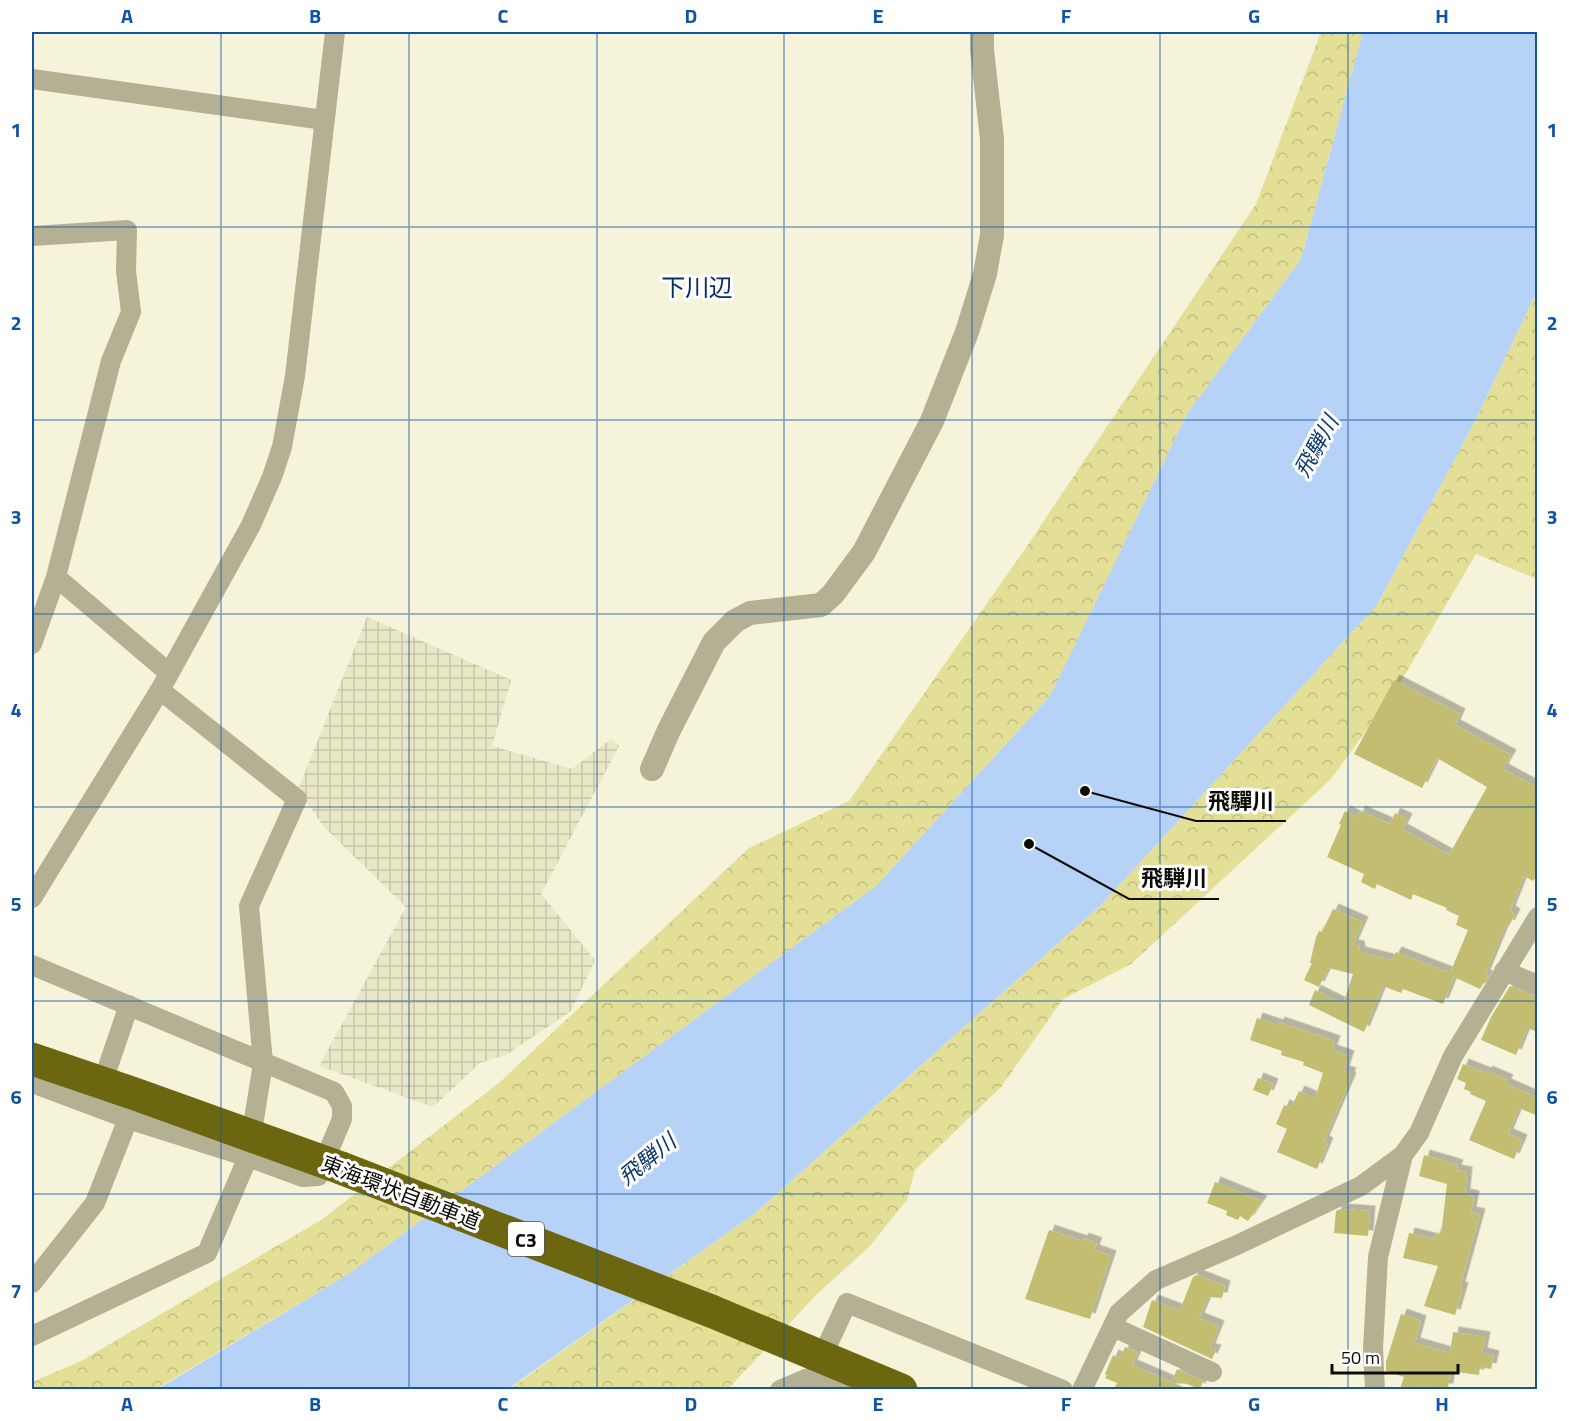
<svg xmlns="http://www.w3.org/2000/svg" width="1569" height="1421" viewBox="0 0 1569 1421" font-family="'Titillium Web','Noto Sans JP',sans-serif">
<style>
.industrial{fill:url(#industrial-grid)}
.forest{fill:url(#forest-crowns)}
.water{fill:#b7d2f7}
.building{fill:#c2bd6f;filter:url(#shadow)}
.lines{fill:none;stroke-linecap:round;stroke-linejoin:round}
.minor{stroke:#b3b191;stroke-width:20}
.tertiary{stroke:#b3b191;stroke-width:24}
.motorway{stroke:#6c6610;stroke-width:33}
.motorway-bridge{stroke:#6c6610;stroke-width:33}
.grid{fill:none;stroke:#1254a4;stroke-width:1.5;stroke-opacity:0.55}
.labels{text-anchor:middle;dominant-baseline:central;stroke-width:6;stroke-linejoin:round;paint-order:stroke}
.shield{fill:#fff;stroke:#555550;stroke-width:1.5}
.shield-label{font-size:20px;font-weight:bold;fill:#0c0c05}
.street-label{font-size:21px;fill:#0c0c05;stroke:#fff}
.water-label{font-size:22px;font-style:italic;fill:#0d386e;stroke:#fff}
.quarter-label{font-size:24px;fill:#052e61;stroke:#fff}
.leader{fill:none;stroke:#0c0c05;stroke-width:2}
.callout-dot{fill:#0c0c05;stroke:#fff;stroke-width:2}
.callout-label{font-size:22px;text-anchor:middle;font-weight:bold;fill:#0c0c05;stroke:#fff;stroke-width:6;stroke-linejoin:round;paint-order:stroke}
.neatline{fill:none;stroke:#1254a4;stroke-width:2}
.grid-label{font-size:20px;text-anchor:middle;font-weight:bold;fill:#1254a4}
</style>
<defs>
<pattern id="industrial-grid" width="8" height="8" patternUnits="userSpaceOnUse" patternTransform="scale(1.5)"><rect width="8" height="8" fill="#e8e7c6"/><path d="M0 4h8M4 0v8" fill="none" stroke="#c6c5a9"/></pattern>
<pattern id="forest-crowns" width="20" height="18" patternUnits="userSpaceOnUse" patternTransform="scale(1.5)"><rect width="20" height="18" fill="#e3df96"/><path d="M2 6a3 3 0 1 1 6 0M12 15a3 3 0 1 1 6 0" fill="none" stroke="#c2be80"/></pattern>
<filter id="shadow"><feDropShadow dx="5.5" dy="-5.5" stdDeviation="0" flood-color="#0004"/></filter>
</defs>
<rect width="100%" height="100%" fill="#f5f4da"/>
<path class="industrial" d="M367 617 511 680 492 746 572 769 611 739 619 746 541 894 595 960 571 1011 506 1055 480 1063 433 1107 319 1066 406 907 324 827 298 790Z"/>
<path class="forest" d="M1321 32H1363L1301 259 1187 414 1050 696 876 886 347 1275 156 1389 32 1390V1382L81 1361 321 1220 499 1083 749 848 849 801 1025 549 1256 204Z
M1537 291V579L1476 554 1397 688 1331 779 1131 964 1063 999 1001 1087 915 1170 907 1200 869 1247 817 1294 728 1389 508 1390 754 1214 1101 905 1377 605 1477 417Z"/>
<path class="water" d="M1363 32H1537V291L1477 417 1377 605 1101 905 754 1214 508 1389 156 1390 347 1275 876 886 1050 696 1187 414 1301 259Z"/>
<path class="building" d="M1394 680 1460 714 1455 725 1511 755 1503 769 1538 788V873L1533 881 1524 876 1510 911 1515 914 1509 926 1506 924 1485 975 1488 976 1480 989 1454 977 1443 1004 1403 989 1401 993 1383 986 1364 1032 1309 1005 1315 990 1343 1004 1353 974 1328 968 1319 987 1304 980 1312 963H1310L1316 937 1319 931 1322 932 1333 909 1363 922 1353 945 1359 946 1360 952 1392 960 1396 952 1450 973 1468 930 1456 925 1459 916 1446 910 1447 908 1413 894 1411 900 1377 884 1375 889 1361 882 1364 874 1327 857 1341 825 1339 824 1345 811 1357 817 1360 811 1390 824 1395 813 1407 819 1402 829 1449 855 1487 787 1437 758 1422 788 1354 754Z
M1510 986 1538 997V1032L1527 1028 1516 1055 1481 1040 1491 1017Z
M1257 1018 1278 1025 1279 1022 1335 1041 1332 1050 1349 1056 1344 1071 1351 1073 1349 1077 1351 1078 1324 1141 1328 1143 1317 1169 1277 1152 1287 1129 1276 1124 1284 1105 1291 1108 1299 1091 1315 1098 1323 1073 1303 1065 1304 1062 1281 1055 1282 1051 1250 1040Z
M1463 1064 1486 1073 1487 1071 1508 1080 1506 1084 1538 1098V1116L1519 1108 1508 1134 1522 1140 1514 1159 1469 1140 1486 1101 1470 1094 1471 1092 1464 1089 1466 1083 1457 1079Z
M1258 1078 1273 1084 1268 1096 1253 1090Z
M1424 1155 1458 1165 1456 1170 1467 1172 1465 1194 1474 1196 1471 1212 1480 1214 1460 1287 1463 1288 1455 1315 1424 1306 1438 1266 1403 1258 1409 1233 1434 1239 1436 1233 1441 1235 1447 1184 1419 1176Z
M1215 1182 1262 1201 1248 1221 1240 1216 1238 1220 1226 1215 1227 1211 1207 1203Z
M1341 1209 1370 1211 1368 1236 1334 1233 1336 1211Z
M1049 1230 1082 1241 1083 1238 1097 1243 1094 1250 1111 1256 1090 1319 1025 1299Z
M1197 1275 1225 1286 1222 1298 1208 1297 1199 1318 1219 1326 1210 1349 1216 1350 1212 1359 1143 1327 1152 1300 1180 1310 1193 1277Z
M1401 1314 1421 1321 1415 1343 1450 1353 1453 1332 1485 1337 1482 1353 1494 1356 1491 1369 1480 1367 1479 1375 1450 1371 1448 1389H1400L1404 1377 1386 1371V1362Z
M1125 1347 1138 1352 1132 1365 1188 1389H1114L1117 1383 1105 1378 1107 1375 1105 1374 1113 1355 1120 1358Z
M1177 1369 1203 1381 1200 1389 1173 1379Z"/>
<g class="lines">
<path class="minor" d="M32 79 324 120
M32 236 127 230 126 271 131 312 111 361 56 577 32 644
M56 577 169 673
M32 898 160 690 251 525 272 477 282 447 295 376 335 32
M32 965 334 1092 342 1106V1119L318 1176 303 1177 248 1157 128 1119 32 1083
M1504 971 1538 985
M99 1093 129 1005
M32 1283 95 1203 128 1119
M1113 1327 1212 1372
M32 1336 207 1253 248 1157 263 1063 249 906 297 799 160 690
M780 1390 813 1376
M845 1390 813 1376 847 1303 1063 1390
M1082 1390 1119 1313 1156 1280 1237 1245 1361 1186 1403 1155 1419 1133 1453 1056 1538 917
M1375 1390 1373 1349 1378 1257 1403 1155"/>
<path class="tertiary" d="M652 769 669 730 714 642 735 621 750 613 821 605 833 594 864 552 932 421 967 332 985 274 992 235V139L982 50V32"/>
<path class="motorway" d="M341 1168 711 1311"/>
<path class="motorway-bridge" d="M32 1059 135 1094 341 1168
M711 1311 901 1390"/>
</g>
<path class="grid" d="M221 32V1390M409 32V1390M597 32V1390M784 32V1390M972 32V1390M1160 32V1390M1348 32V1390M32 227H1538M32 420H1538M32 614H1538M32 807H1538M32 1001H1538M32 1194H1538"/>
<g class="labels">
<rect class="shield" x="508" y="1222" width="36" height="34" rx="4.5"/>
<g class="shield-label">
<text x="526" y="1239">C3</text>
</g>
<g class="street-label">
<text transform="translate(401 1192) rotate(21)">東海環状自動車道</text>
</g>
<g class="water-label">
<text transform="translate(1316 446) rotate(-61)">飛騨川</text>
<text transform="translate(647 1159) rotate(-39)">飛騨川</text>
</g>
<g class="quarter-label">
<text x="697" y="287">下川辺</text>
</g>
</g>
<path class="leader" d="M1085 791L1196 821H1286M1029 844L1129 899H1219"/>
<g class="callout-dot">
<circle cx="1085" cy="791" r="6"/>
<circle cx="1029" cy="844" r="6"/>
</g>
<g class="callout-label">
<text x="1241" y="809">飛驒川</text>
<text x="1174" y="886">飛騨川</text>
</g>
<rect width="1569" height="1421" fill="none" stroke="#ffffff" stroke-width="66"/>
<path d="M1332 1364v9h126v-9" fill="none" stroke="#0c0c05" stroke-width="3"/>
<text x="1341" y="1364" font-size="18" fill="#0c0c05" stroke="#ffffff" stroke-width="4.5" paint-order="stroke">50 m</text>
<rect x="33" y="33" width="1503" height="1355" class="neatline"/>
<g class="grid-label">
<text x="127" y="23">A</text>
<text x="315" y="23">B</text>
<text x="503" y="23">C</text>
<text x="691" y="23">D</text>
<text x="878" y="23">E</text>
<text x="1066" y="23">F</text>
<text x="1254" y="23">G</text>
<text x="1442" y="23">H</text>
<text x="16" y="137">1</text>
<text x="1552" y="137">1</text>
<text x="16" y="330">2</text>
<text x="1552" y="330">2</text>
<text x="16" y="524">3</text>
<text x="1552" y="524">3</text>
<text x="16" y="717">4</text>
<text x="1552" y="717">4</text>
<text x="16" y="911">5</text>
<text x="1552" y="911">5</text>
<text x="16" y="1104">6</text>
<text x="1552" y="1104">6</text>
<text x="16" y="1298">7</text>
<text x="1552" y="1298">7</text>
<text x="127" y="1411">A</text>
<text x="315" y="1411">B</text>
<text x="503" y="1411">C</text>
<text x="691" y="1411">D</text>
<text x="878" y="1411">E</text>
<text x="1066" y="1411">F</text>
<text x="1254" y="1411">G</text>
<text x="1442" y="1411">H</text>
</g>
</svg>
